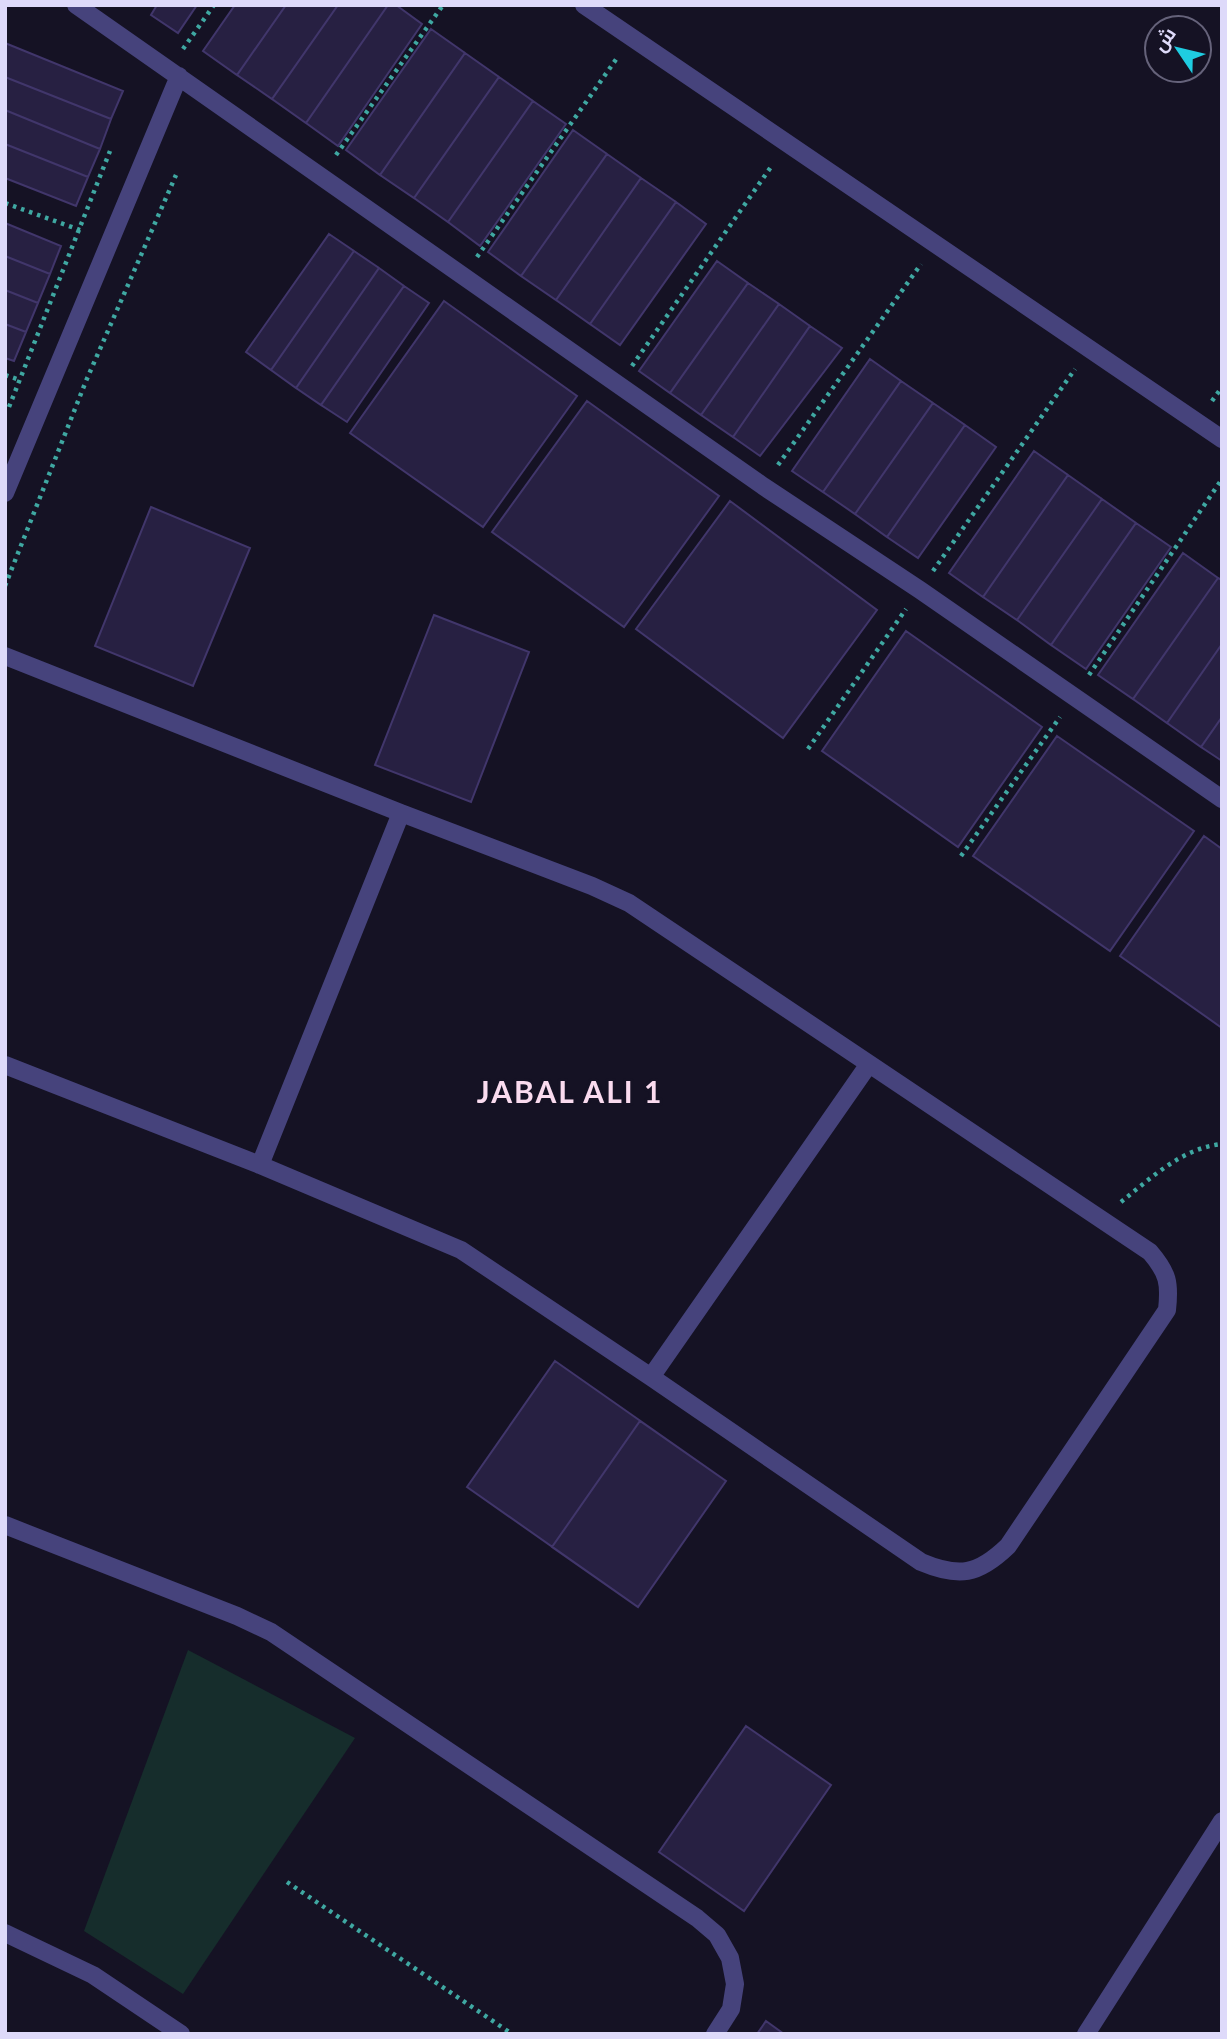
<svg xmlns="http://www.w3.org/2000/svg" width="1227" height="2039" viewBox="0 0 1227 2039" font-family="Lato,Cairo,sans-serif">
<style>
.green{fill:#162d2c}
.building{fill:#272042;stroke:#41366b;stroke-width:2}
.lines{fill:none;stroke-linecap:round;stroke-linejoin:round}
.path{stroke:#3fa8a2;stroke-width:4.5;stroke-dasharray:3.5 5;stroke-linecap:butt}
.street{stroke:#46437c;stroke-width:18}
.labels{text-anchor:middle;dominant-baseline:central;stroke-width:6;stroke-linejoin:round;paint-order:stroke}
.district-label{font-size:30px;font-weight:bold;letter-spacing:2px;fill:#fadbef;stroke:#151224}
</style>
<rect width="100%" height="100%" fill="#151224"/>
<path class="green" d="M188 1650 355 1738 183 1994 84 1931Z"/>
<path class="building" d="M157 5H197L178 33 151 15Z
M235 5H286L237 75 203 51Z
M286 5H338L272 99 237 75Z
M338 5H388L306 123 272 99Z
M388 5H396L422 24 338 146 306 123Z
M431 29 465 53 380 175 346 150Z
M5 43 123 91 111 119 5 77Z
M465 53 499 77 414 198 380 175Z
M5 77 111 119 100 149 5 110Z
M499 77 533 101 448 222 414 198Z
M533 101 566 124 480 246 448 222Z
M5 110 100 149 88 177 5 144Z
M573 130 607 154 521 276 488 252Z
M5 144 88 177 76 206 5 178Z
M607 154 641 178 556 300 521 276Z
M641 178 676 202 590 324 556 300Z
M676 202 706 224 620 345 590 324Z
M5 223 61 246 50 274 5 256Z
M329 234 354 251 271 370 246 352Z
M354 251 379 268 296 388 271 370Z
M5 256 50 274 38 303 5 290Z
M717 261 748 283 670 393 639 371Z
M379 268 404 286 321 405 296 388Z
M748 283 779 304 701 415 670 393Z
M404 286 429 303 347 422 321 405Z
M5 290 38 303 26 332 5 324Z
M444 301 577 396 483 527 350 433Z
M779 304 810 326 733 437 701 415Z
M5 324 26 332 14 361 5 358Z
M810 326 842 348 760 456 733 437Z
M870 359 901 381 823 492 792 471Z
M901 381 933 403 855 514 823 492Z
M587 401 719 496 624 627 492 532Z
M933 403 965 425 887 537 855 514Z
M965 425 996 447 918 558 887 537Z
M1034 451 1068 475 983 597 949 573Z
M1068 475 1102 499 1017 620 983 597Z
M1102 499 1136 523 1051 645 1017 620Z
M730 501 877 610 783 738 636 629Z
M151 507 250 548 193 686 95 646Z
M1136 523 1171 547 1086 669 1051 645Z
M1183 553 1218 578 1133 699 1098 675Z
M1218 578 1222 580V644L1167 723 1133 699Z
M434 615 529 652 471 802 375 765Z
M906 631 1042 727 958 847 822 751Z
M1222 644V717L1201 747 1167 723Z
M1222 717V761L1201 747Z
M1057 736 1194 831 1110 951 973 856Z
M1204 836 1222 849V1028L1120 956Z
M555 1361 726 1481 638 1607 467 1487Z
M640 1421 726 1481 638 1607 552 1547Z
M746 1726 831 1785 744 1911 659 1852Z
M766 2021 784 2034H757Z"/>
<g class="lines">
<path class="path" d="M183 49 214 5
M336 155 443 5
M5 203 80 230
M477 257 617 58
M632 366 773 164
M5 375 20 380
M1212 401 1222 387
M9 407 110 151
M778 465 921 264
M933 571 1075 369
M5 586 86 381 176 175
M1089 675 1222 479
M808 749 906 609
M961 856 1060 717
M1121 1202C1151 1178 1182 1148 1222 1144
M287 1882 512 2034"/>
<path class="street" d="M76 5 763 486 920 590 1222 799
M584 5 1222 439
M5 493 179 76
M5 656 401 813 592 886 629 903 1150 1252C1168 1273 1170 1283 1167 1310L1008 1546C978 1575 959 1578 921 1562L651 1377 461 1250 260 1165 5 1065
M260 1165 401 813
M651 1377 869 1064
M5 1525 237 1616 271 1632 697 1918 717 1935 730 1958 735 1984 731 2009 715 2034
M5 1933 93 1975 181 2034
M1086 2034 1222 1821"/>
</g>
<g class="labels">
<g class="district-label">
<text x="570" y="1091">JABAL ALI 1</text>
</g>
</g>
<rect width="1227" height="2039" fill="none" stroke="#dedafa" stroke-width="14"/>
<g transform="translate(1178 49) rotate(305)"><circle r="33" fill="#151224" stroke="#65627a" stroke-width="2"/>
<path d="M0-5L12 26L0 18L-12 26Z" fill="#1fcce1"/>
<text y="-10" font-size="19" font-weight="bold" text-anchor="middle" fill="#dedafa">ش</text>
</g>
</svg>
